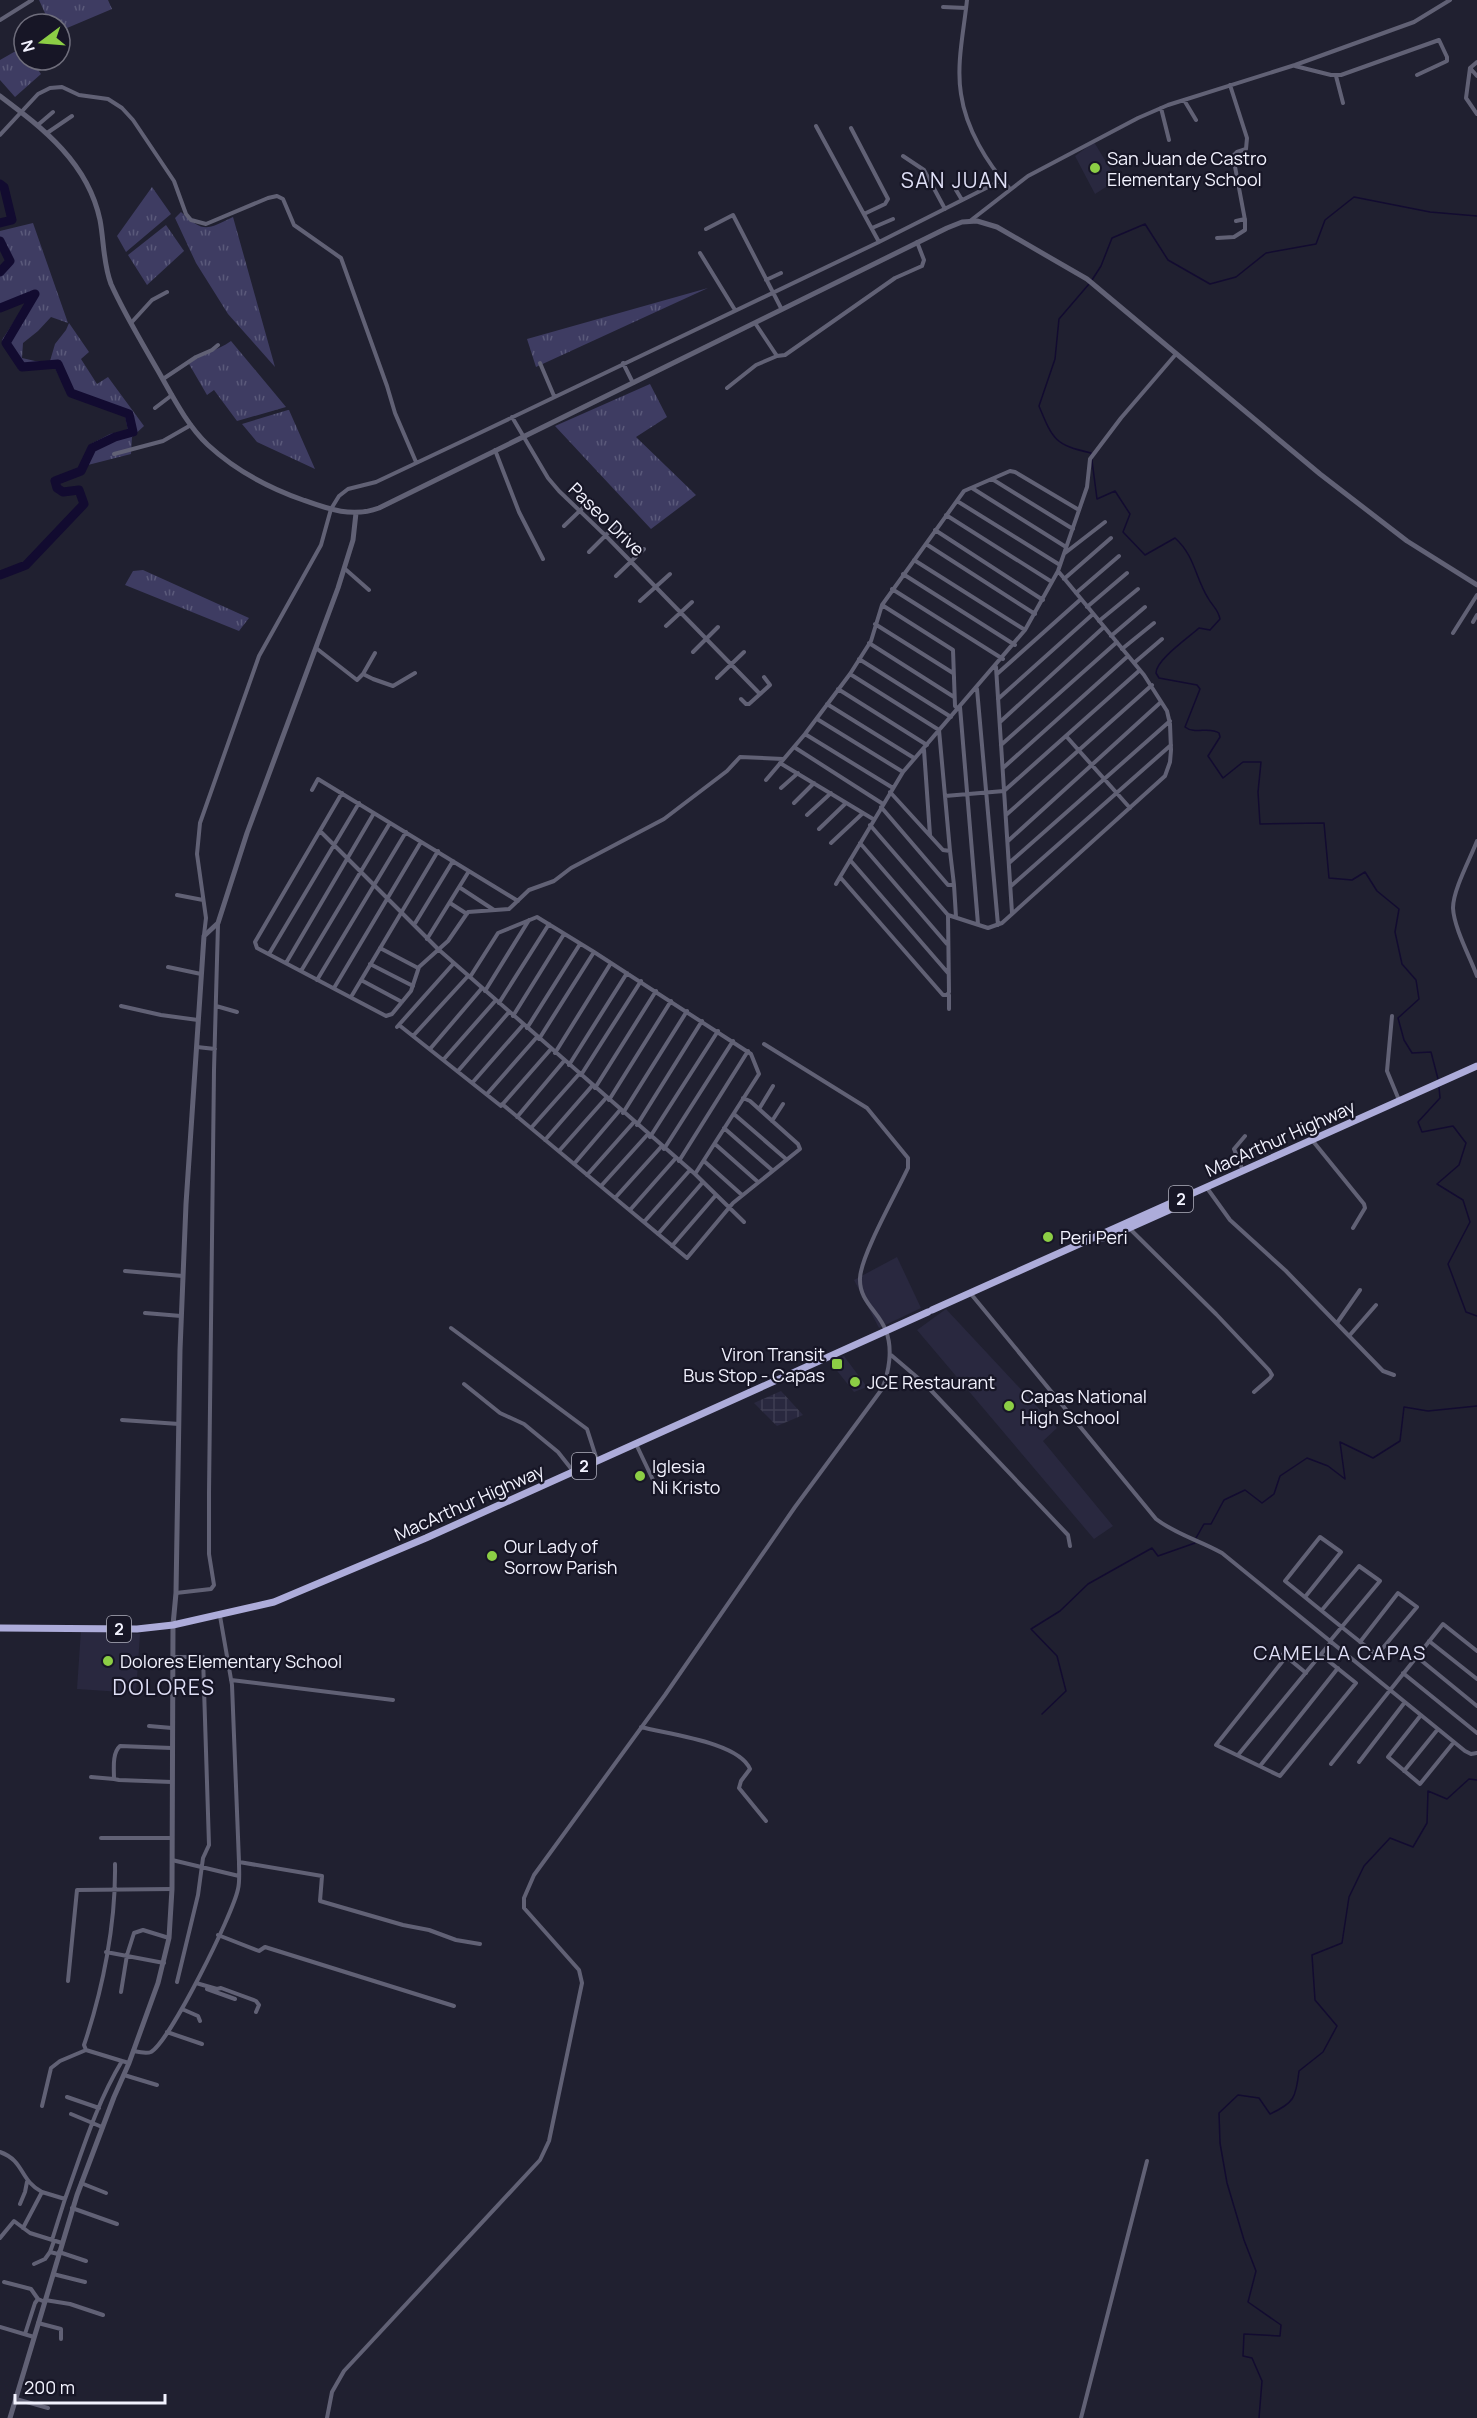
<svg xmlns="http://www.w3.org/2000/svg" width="1477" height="2418" viewBox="0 0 1477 2418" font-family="Manrope,sans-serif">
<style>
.built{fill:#29283f}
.industrial{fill:url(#industrial-grid)}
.grass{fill:url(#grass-tufts)}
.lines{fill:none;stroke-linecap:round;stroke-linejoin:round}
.stream{stroke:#120b30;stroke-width:1.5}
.river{stroke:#120b30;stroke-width:9}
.minor{stroke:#616175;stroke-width:4}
.tertiary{stroke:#616175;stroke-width:5}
.trunk{stroke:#adacda;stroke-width:7}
.poi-dot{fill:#8cce45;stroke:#171626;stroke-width:2}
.labels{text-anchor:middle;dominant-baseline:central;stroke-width:4.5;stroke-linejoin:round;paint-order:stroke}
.shield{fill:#171626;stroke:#b0b0bd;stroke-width:1.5}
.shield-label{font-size:16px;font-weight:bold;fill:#f2f2fe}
.poi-label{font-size:18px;fill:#f2f2fe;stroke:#171626;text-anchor:start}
.street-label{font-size:18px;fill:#f2f2fe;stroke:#171626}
.neighbourhood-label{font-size:20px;letter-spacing:1.5px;fill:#dfdff6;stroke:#171626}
.quarter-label{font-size:21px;letter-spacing:1.5px;fill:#dfdff6;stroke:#171626}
</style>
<defs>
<pattern id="industrial-grid" width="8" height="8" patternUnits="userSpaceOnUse" patternTransform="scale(1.5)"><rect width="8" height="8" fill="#29283f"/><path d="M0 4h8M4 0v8" fill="none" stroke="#3e3d52"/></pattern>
<pattern id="grass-tufts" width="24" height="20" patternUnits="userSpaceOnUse" patternTransform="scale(1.5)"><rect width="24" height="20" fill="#3e3c62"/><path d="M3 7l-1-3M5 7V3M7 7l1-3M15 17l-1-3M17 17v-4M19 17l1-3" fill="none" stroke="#5a597a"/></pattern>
</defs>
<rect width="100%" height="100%" fill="#202030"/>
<path class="built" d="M1094 142 1117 180 1095 194 1075 156Z
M897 1257 921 1308 879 1328 854 1280Z
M946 1309 1057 1428 1043 1441 1113 1526 1094 1539 917 1330Z
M844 1356 867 1387 854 1392 830 1362Z
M81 1630 140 1634 136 1693 77 1689Z"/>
<path class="industrial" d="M781 1391 803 1415 777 1426 754 1403Z"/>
<path class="grass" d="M39 0H108L112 9 60 31V24H50Z
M21 48 24 52V60H31L41 74 15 97 0 80V60Z
M152 187 171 214 126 252 117 236Z
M181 212C204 233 206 230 233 217L275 367 228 314 196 263 175 218Z
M33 223 68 323 51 317 38 331 23 343 22 358 35 361H50L55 344 66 330 69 323 89 352 81 359 97 384 108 377 144 426 132 437 131 454 80 467 91 444 110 434 128 430 125 416 69 395 55 368 19 370 2 340 28 300 0 311V269L7 260 0 247V231Z
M166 225 184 251 147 285 128 255Z
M708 288 536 367 527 339Z
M231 341 286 407 237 421 214 390 207 395 189 364C202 353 217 351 231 341Z
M650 384 667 417 636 437 696 495 651 529 555 426Z
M288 410H289L315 469 257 442 242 424Z
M143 570 249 618 239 631 125 585 133 571Z"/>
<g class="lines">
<path class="stream" d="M1092 280 1101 266 1112 238 1145 224 1168 260 1210 284 1236 277 1266 253 1316 244 1325 220 1354 197 1430 212 1477 216
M1089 284 1059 319 1055 359 1039 406C1053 440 1055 445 1091 453L1097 499 1115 491 1130 514 1123 532 1145 555 1175 538C1195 556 1195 577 1208 598 1213 607 1218 609 1220 619L1210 630 1199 628C1188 638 1156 660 1156 673L1159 678 1197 685 1200 689 1185 727C1195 735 1209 726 1219 733L1220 737 1208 756 1223 778 1243 762H1261L1258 792 1260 824 1324 823 1329 878 1352 880 1365 872 1377 891 1399 909 1395 932 1402 964 1416 980 1419 999 1398 1018 1404 1040 1412 1053 1431 1052 1438 1079
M1439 1087 1440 1098 1418 1122 1422 1132 1453 1126 1466 1143 1459 1165 1437 1184 1463 1200 1470 1222 1448 1264 1466 1312 1477 1316
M1196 1538 1204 1524H1211L1224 1500 1245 1490 1262 1503 1274 1494 1280 1476 1307 1458 1328 1466 1345 1479 1340 1442 1373 1458 1400 1441 1404 1407 1428 1411 1477 1406
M1042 1714 1066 1691 1057 1656 1031 1629 1060 1611 1088 1584 1152 1548 1158 1556 1195 1543
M1259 2418 1262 2381 1252 2358 1243 2356 1244 2334 1280 2336 1281 2325 1248 2302 1256 2271 1244 2240 1227 2183 1220 2143 1219 2113 1238 2095 1259 2098 1270 2114C1294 2103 1296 2098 1299 2071L1323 2052 1337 2026 1315 2000 1312 1955 1342 1943 1349 1897 1364 1866 1390 1838 1413 1847 1427 1823 1428 1791 1447 1799 1469 1779 1477 1780"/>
<path class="river" d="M0 184 4 187 12 220 0 223
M0 241 10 261 0 272
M0 308 35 294 6 343 22 367 58 364 71 393 129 414 133 432 115 437 92 448 81 471 55 481 57 488 63 492 79 490 84 504 26 565 0 575"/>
<path class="minor" d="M967 0C964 30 956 64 961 94 966 129 987 163 1010 189
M943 7 966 8
M0 20 32 0
M1477 62 1470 68 1466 98 1477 114
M1295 66 1331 75H1341L1439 40 1447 57V61L1417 75
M1470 68 1477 76
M1336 76 1343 103
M1184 100 1196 120
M1161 108 1169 140
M39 124 53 112
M816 126 879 242
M851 128 888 199 885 204 864 214
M47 133 72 116
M0 135 38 94 50 88 62 87 79 95 108 99 122 108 133 120 174 181 186 214 191 220 206 224 268 198 277 196 283 199 294 225 341 258 387 386 395 413 416 462
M903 156 924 170 945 209
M956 190 962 200
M970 221 1028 176 1138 118 1168 105 1295 65 1414 22 1450 0
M1236 221 1245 219
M872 228 893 219
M706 229 733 215 781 308
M1217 238 1234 237 1245 230V220L1233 156 1237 152 1246 149 1247 138 1230 85
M700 253 735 310
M766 280 781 273
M131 323 152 300 167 292
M755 323 777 356 785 355 895 278 922 266 924 260 917 242
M540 363 554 396
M623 363 633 383
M163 379 196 357 212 350 218 345
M727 388 756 365 777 356
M155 408 172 395
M512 417 548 478 559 491 606 536 760 694
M495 450 519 512 543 559
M114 454 163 441 191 425
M992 479 1073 529
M972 488 1066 547
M957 501 1060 565
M946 515 1052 582
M564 526 591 500
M935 530 1043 600
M926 544 1035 614
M589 552 619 522
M1065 553 1105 522
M914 560 1025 630
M344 568 369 590
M1058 571 1144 675 1167 711 1170 724 1171 750 1170 762 1165 776 1002 923 988 928 948 915 949 992 947 995H943L840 877 903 772 1025 630 1058 571 1087 487 1090 459 1121 418 1176 354
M903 574 1015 645
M616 576 644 549
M1064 579 1111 538
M892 589 1003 659
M1076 593 1119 556
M640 601 670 574
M882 605 953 650 955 706 958 709
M1087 607 1127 573
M1099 621 1138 589
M1473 622 1477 615
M875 624 953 673
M666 626 692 602
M1453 633 1477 595
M1111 636 1145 607
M869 643 954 697
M316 648 357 680 363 674 375 653
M1122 649 1154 623
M693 652 718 627
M859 659 951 717
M1134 663 1162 639
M996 667 1012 913
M363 674 373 679 393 686 415 673
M850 674 939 730 950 851 943 850 890 792
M997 674 1081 599
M717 678 744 652
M838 689 927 745
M977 689 998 925
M741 699 746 704H749L770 685 764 677
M998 699 1093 614
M827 704 914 758
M960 707 978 924
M817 719 903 772
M1000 722 1104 627
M805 734 893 788
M1066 736 1130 808
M1001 745 1117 642
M794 747 883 804
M924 750 930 835
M780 763 873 819
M1003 768 1128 656
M766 780 805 734 850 674 871 641 882 605 964 491 1010 471 1015 472 1079 510
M781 788 798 773
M312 790 318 779 518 901
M342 793 255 942 257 948 386 1016 392 1014 411 991 419 967 448 941 468 912 509 909 529 890 554 881 571 868 664 819 727 771 740 757 783 759
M945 796 1004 791 1140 670
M794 803 814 783
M881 807 948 885H954L950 851
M807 815 831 793
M1006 815 1152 685
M870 825 948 915
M819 829 846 803
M320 831 438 949 695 1174 744 1222
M1008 841 1161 702
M1477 841C1470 859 1453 890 1453 908 1454 928 1470 957 1477 976
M831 843 863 813
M860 843 947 944
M850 860 948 973
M1009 863 1170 721
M836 884 840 877
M954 885 956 917
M1011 886 1171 745
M459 887 494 910
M177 895 203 900
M450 903 467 914
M414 925 453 861
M204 935 206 918 197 854 200 823 259 656 321 545 331 509 339 496 348 489 376 482 467 439 879 242 1002 180
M427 939 469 871
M380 948 418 968
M269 954 359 803
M286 963 374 813
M370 964 413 986
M168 967 201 974
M301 971 390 823
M470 977 498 933 537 917 594 952
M317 980 406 832
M361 980 402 1002
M334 988 421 842
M485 991 529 920
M949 995V1009
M351 997 438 851
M499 1003 549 924
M121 1006 161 1015 198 1020
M216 1006 237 1012
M513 1016 564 934
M1392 1016 1387 1071 1399 1100
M399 1025 501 1106 551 1049
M397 1027 454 963
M527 1028 580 944
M413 1036 468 976
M539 1039 594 952 751 1054 759 1074 695 1174
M197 1047 215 1049
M430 1049 482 988
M555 1053 611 963
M444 1059 496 1000
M569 1065 627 973
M458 1071 509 1012
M581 1075 641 981
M473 1082 523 1025
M595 1088 656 991
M487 1094 537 1037
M609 1100 671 1001
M502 1104 687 1258 733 1203 800 1149 798 1144 750 1101 743 1098
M759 1109 773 1086
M623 1113 687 1011
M734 1114 786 1159
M517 1117 564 1061
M772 1121 783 1104
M637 1125 702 1021
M531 1128 579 1074
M724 1128 772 1170
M650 1137 718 1031
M545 1140 592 1086
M1312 1140 1364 1204 1365 1208 1353 1228
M715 1144 758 1182
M664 1149 733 1041
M559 1151 606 1098
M679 1161 748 1051
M704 1161 742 1195
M574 1164 620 1110
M1243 1171 1234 1149 1245 1136
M587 1175 634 1122
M601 1186 648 1134
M1207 1188 1230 1220 1286 1271 1383 1371 1394 1375
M615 1198 661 1147
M630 1210 675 1159
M644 1222 690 1170
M1129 1228 1216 1314 1269 1370 1272 1375 1270 1378 1254 1392
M658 1234 703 1182
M672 1246 716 1195
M125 1271 183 1276
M971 1294 1156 1519C1177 1535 1199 1540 1222 1553L1465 1751 1471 1754 1477 1753
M145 1313 181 1316
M1337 1323 1360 1290
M451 1328 587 1429 597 1460
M1349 1336 1376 1305
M891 1355 925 1384 1068 1535 1070 1546
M464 1384 500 1413 524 1424 558 1452 573 1471
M122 1420 179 1424
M636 1444 654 1482
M176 1593 211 1589 214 1585 209 1554V1493L214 1070 218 924
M1305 1597 1341 1552 1320 1537 1285 1581C1316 1606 1346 1631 1377 1655L1417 1607 1398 1593 1360 1642
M1322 1610 1359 1566 1380 1581 1330 1641
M1429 1641 1477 1679
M1283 1654 1306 1673
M173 1657H203L209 1845 203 1858 198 1895 177 1982
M1286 1657 1216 1745 1280 1776 1356 1683 1321 1655
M1417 1657 1477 1706
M1403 1673 1477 1733
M231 1680 393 1700
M1421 1715 1388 1757 1420 1784 1454 1742
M149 1726 172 1728
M641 1727C667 1734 739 1742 750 1769L741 1781 739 1788 766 1821
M1238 1755 1331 1642
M1359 1762 1405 1702
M1331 1764 1443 1624 1477 1651
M1260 1766 1338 1668
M1404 1771 1438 1729
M91 1777 114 1779
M172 1782 119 1780 114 1779C114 1769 112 1753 120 1746L172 1748
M101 1838H172
M172 1860 239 1876
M239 1862 322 1876 320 1901 403 1925 429 1930 456 1940 480 1944
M115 1864C116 1923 103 1989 84 2045L86 2050 122 2061
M218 1935 259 1951 265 1947 454 2006
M106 1952 164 1963
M68 1981 77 1890 172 1889
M196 1983 217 1989 221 1988 256 2001 259 2005 256 2012
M207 1989 235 1999
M121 1992 127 1955 134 1933 143 1930 169 1938
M182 2009 198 2016 200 2021
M167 2032 202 2044
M133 2051C138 2052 146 2054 151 2052 170 2041 233 1914 238 1889 240 1881 239 1871 239 1862L232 1685 220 1616
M124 2075 157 2085
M67 2097 99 2108
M42 2106 51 2068 60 2061 86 2050
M71 2114 102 2127
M0 2152C25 2161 19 2180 42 2192
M81 2183 106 2193
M65 2199C82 2152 96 2104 122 2061L129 2063
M20 2204 25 2192 27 2182
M72 2208 117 2224
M23 2228 42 2192 65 2199 52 2240
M0 2238 14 2221 30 2233 62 2243
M54 2241 50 2252 58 2254
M59 2252 86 2261
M34 2264 45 2259 50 2252
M53 2274 85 2282
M4 2282 31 2289 38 2299
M45 2300 70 2304 103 2315
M38 2323 61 2329V2339
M0 2327 34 2337
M25 2334 35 2303 38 2299 45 2302
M16 2399 48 2408
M327 2418 332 2392 344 2371 540 2160 549 2141 582 1983 579 1970 524 1908V1898L534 1875 665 1695 795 1507 882 1389C889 1372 893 1349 886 1331 879 1311 859 1302 860 1278 861 1255 897 1192 908 1168V1158L867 1108 764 1044
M1081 2418 1147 2161"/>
<path class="tertiary" d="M0 96C44 129 88 163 100 220 104 241 103 263 111 284 124 313 141 341 157 369 172 395 186 424 208 445 235 470 269 488 303 500 328 509 352 518 379 508L947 228 962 222 977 221 997 227 1087 279 1320 474 1407 541 1477 585
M10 2418 77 2195 114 2097 129 2063 158 1983 169 1938 172 1889 173 1625 176 1593 180 1350 186 1204 204 936 218 923 247 833 338 588 353 540 356 513"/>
<path class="trunk" d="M1102 1238 1111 1236 1176 1207 1184 1200
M932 1310 1477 1066
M0 1628 137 1629 173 1625 274 1602 426 1538 928 1312"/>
</g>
<g class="poi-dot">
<circle cx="1095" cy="168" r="6"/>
<circle cx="1048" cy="1237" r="6"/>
<rect x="831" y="1358" width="12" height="12" rx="3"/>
<circle cx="855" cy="1382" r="6"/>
<circle cx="1009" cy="1406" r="6"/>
<circle cx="640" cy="1476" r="6"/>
<circle cx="492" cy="1556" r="6"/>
<circle cx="108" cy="1661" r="6"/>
</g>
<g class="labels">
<g class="shield">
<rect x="1169" y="1186" width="24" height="26" rx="4.5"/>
<rect x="572" y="1453" width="24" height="26" rx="4.5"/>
<rect x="107" y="1616" width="24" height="26" rx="4.5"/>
</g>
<g class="shield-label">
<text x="1181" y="1199">2</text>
<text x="584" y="1466">2</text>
<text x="119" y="1629">2</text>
</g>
<g class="poi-label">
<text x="1107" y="158">San Juan de Castro<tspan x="1107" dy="21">Elementary School</tspan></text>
<text x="1060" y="1237">Peri Peri</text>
<text x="825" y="1354" text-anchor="end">Viron Transit<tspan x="825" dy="21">Bus Stop - Capas</tspan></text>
<text x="867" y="1382">JCE Restaurant</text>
<text x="1021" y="1396">Capas National<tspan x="1021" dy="21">High School</tspan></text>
<text x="652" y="1466">Iglesia<tspan x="652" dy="21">Ni Kristo</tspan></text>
<text x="504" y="1546">Our Lady of<tspan x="504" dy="21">Sorrow Parish</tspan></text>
<text x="120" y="1661">Dolores Elementary School</text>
</g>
<g class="street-label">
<text transform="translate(607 519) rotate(44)">Paseo Drive</text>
<text transform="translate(1280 1138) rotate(-24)">MacArthur Highway</text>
<text transform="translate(469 1502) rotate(-24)">MacArthur Highway</text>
</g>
<g class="neighbourhood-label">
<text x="1340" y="1652">CAMELLA CAPAS</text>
</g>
<g class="quarter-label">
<text x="955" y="180">SAN JUAN</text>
<text x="164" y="1687">DOLORES</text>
</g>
</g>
<g transform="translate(42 42) rotate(254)"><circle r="28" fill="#171626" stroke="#6f6e7c" stroke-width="1.5"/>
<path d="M0-4.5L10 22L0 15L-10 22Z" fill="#8cce45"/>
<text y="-9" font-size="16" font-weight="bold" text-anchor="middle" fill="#f2f2fe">N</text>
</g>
<path d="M15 2394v9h150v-9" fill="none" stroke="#f2f2fe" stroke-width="3"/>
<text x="24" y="2394" font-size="18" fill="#f2f2fe" stroke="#171626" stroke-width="4.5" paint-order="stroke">200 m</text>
</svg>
